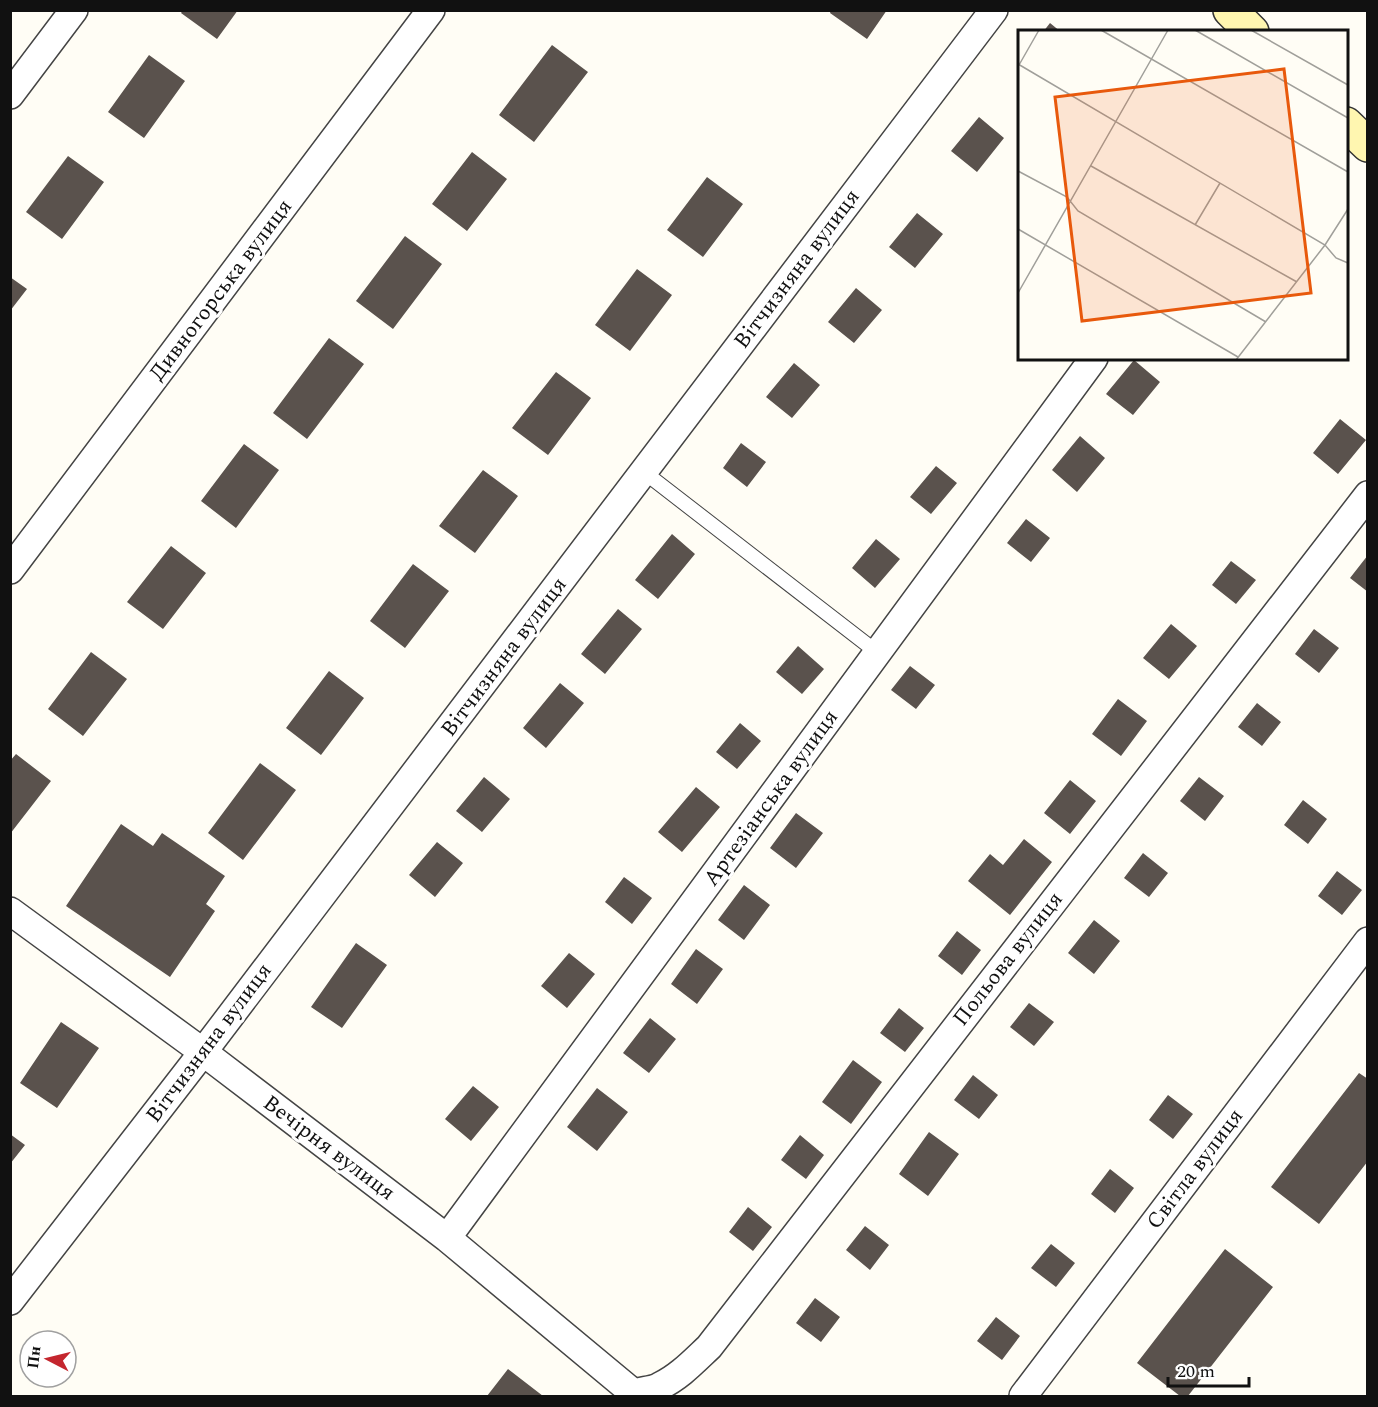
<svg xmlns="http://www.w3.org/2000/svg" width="1378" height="1407" viewBox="0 0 1378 1407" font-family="Spectral,serif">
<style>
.building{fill:#5a524d}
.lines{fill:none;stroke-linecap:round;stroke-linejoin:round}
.service-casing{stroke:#444;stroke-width:16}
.minor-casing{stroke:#444;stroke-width:30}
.secondary-casing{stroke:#333;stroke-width:36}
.service{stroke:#fff;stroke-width:14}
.minor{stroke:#fff;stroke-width:27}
.secondary{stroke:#fff6b0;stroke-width:33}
.labels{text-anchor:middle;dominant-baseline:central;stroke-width:6;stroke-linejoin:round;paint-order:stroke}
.street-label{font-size:22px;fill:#111;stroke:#fff}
.inset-road{fill:none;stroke:#a09f9a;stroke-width:1.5}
.view{fill:#e8590c;fill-opacity:0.15;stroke:#e8590c;stroke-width:3}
.inset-edge{fill:none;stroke:#111;stroke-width:3}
</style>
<rect width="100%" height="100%" fill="#fffdf5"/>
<path class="building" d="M183 10H238L217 39 181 13Z
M831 10H887L867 39 830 13Z
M1050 23 1061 32H1043Z
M552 45 588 72 534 142 499 115Z
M149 55 185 81 144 138 108 112Z
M979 117 1004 138 977 172 951 151Z
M472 152 507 179 467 231 432 204Z
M68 156 104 182 62 239 26 212Z
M707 177 743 204 703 257 667 230Z
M917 213 943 234 915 268 889 247Z
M405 236 442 264 393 329 356 301Z
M637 269 672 295 630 351 595 325Z
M10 277 27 289 10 311Z
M856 288 882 310 854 343 828 322Z
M329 338 364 364 307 439 273 413Z
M1134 360 1160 382 1133 415 1106 394Z
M794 363 820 385 792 418 766 397Z
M556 372 591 398 548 455 512 428Z
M1340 419 1366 440 1338 474 1313 453Z
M1080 436 1105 458 1077 492 1052 470Z
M741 443 766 462 747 487 723 468Z
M244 444 279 470 236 528 201 501Z
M936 466 957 483 931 514 910 497Z
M483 470 518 496 475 553 439 526Z
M1026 519 1050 538 1031 562 1007 543Z
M672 534 695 554 658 599 635 580Z
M876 539 900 559 875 588 852 568Z
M171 546 206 573 163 629 127 602Z
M1368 555V592L1350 578Z
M1231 561 1256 580 1236 604 1212 585Z
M413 564 449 591 405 648 370 621Z
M618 609 642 629 605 674 581 654Z
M1171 624 1197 646 1169 679 1143 658Z
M1314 629 1339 648 1319 673 1295 654Z
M798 646 824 669 802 694 776 672Z
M91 652 127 679 83 736 48 709Z
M910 666 935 685 916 709 891 690Z
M329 671 364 698 321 755 286 728Z
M560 683 584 703 546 748 523 728Z
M1118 699 1147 721 1121 756 1092 734Z
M1257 703 1281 722 1262 746 1238 727Z
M740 723 761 741 737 769 716 752Z
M16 754 51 781 10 834V761Z
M260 763 296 790 243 860 208 833Z
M484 777 510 799 482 832 456 811Z
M1199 777 1224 796 1205 821 1180 801Z
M1070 780 1096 801 1070 834 1044 813Z
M696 787 720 807 682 852 658 832Z
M1303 800 1327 819 1308 844 1284 825Z
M796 813 823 833 796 868 770 848Z
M121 824 153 846 162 833 225 876 206 904 215 911 170 977 66 906Z
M1024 839 1052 862 1010 915 968 881 990 854 1003 865Z
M437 842 463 863 435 897 409 875Z
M1143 853 1168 873 1149 897 1124 878Z
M1337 871 1362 890 1342 915 1318 896Z
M624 877 652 898 632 924 605 902Z
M744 885 770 905 744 940 718 920Z
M1094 920 1120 941 1094 974 1068 953Z
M957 931 981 950 962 975 938 956Z
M356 943 387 965 342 1028 311 1007Z
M696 949 723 969 697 1004 671 984Z
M569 953 595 974 567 1008 541 986Z
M1029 1003 1054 1022 1034 1046 1010 1027Z
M899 1008 924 1028 905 1052 880 1033Z
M650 1018 676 1039 649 1073 623 1053Z
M61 1022 99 1048 57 1108 20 1083Z
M853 1060 882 1082 851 1124 822 1102Z
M1359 1073 1368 1079V1161L1319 1224 1271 1187Z
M973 1075 998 1095 979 1119 954 1100Z
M473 1086 499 1107 471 1141 445 1119Z
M597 1088 628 1112 597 1151 567 1127Z
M1168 1095 1193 1114 1173 1139 1149 1120Z
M929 1132 959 1154 928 1196 899 1174Z
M10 1134 25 1145 10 1164Z
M800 1135 824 1155 806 1179 781 1160Z
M1110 1169 1134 1188 1115 1213 1091 1194Z
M748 1207 772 1227 753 1251 729 1232Z
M865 1226 889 1245 870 1270 846 1250Z
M1051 1244 1075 1263 1056 1287 1031 1268Z
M1225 1249 1273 1287 1188 1396H1180L1137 1363Z
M815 1298 840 1317 821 1342 796 1323Z
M996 1317 1020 1336 1002 1360 977 1341Z
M508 1369 543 1396H487Z"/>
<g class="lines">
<g class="service-casing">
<path id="service" d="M644 472 878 653"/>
</g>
<g class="minor-casing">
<path id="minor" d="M10 95 74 10
M10 570 431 10
M10 911 203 1052 447 1238 637 1396
M447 1238 1094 358
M10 1301 203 1052 994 10
M628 1396C637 1389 650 1392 660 1386 679 1377 693 1362 709 1347L1368 495
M1023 1396 1368 941"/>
</g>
<g class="secondary-casing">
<path id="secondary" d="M1230 10 1252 32
M1346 124 1368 145"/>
</g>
<use href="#service" class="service"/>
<use href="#minor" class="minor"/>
<use href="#secondary" class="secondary"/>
</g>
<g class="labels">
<g class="street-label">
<text transform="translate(797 269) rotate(-53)">Вітчизняна вулиця</text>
<text transform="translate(221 290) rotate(-53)">Дивногорська вулиця</text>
<text transform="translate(504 657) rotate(-53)">Вітчизняна вулиця</text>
<text transform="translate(771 798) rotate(-54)">Артезіанська вулиця</text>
<text transform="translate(1008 959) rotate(-52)">Польова вулиця</text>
<text transform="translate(209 1043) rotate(-53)">Вітчизняна вулиця</text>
<text transform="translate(329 1148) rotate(37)">Вечірня вулиця</text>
<text transform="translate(1195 1169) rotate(-53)">Світла вулиця</text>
</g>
</g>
<g transform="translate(1018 30)">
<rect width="330" height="330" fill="#fffdf5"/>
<path class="inset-road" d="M83 0 330 142M177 0 330 88M233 0 330 55M0 34 307 215 318 228 330 233M1 35 21 0M73 136 279 252M0 141 49 167 60 181 248 292M177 195 202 153M0 199 220 327M0 263 150 0M218 330 307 215 330 179"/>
<path class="view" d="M266 39 293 263 64 291 37 67Z"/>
<rect width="330" height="330" class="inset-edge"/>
</g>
<rect width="1378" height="1407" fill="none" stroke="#111111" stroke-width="24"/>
<g transform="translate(48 1359) rotate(277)"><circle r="28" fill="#ffffff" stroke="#a0a0a0" stroke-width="1.5"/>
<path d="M0-4.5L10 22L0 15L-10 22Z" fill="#c4262e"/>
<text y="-9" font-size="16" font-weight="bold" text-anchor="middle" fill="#111111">Пн</text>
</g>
<path d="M1168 1377v9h81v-9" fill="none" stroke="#111111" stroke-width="3"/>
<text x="1177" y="1377" font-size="18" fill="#111111" stroke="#ffffff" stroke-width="4.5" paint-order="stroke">20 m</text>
</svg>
